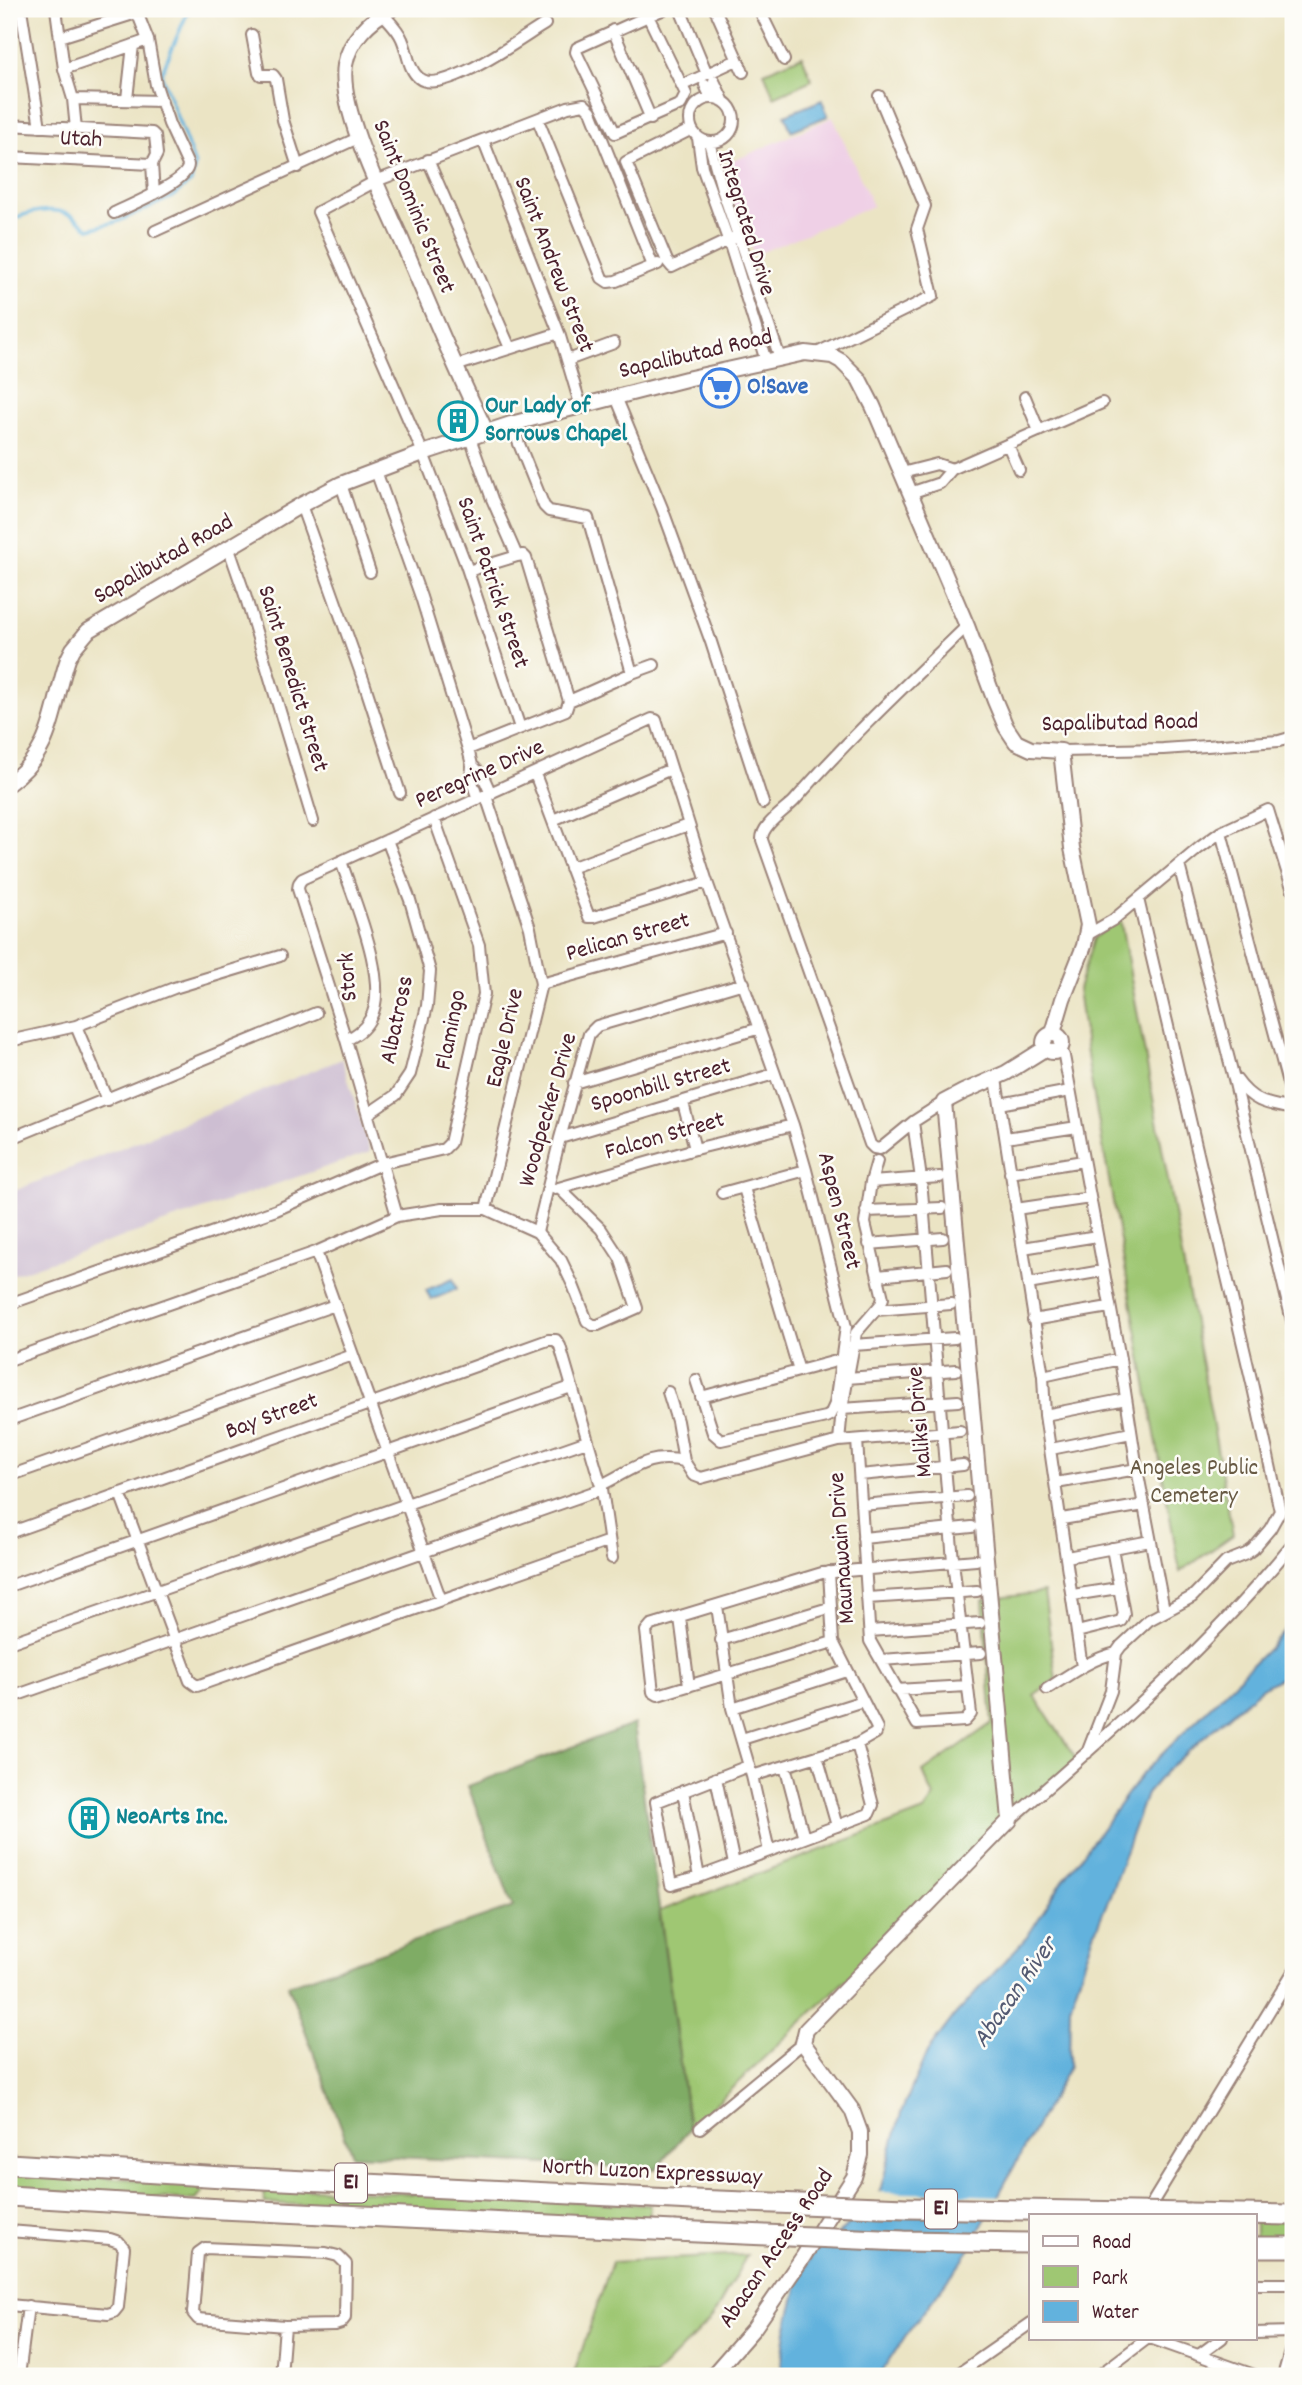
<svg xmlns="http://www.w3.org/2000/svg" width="1302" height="2385" viewBox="0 0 1302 2385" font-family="Dekko,sans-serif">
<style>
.built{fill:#efd0e6}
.industrial{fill:#cdbed2}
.green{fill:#9fc773;stroke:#74734f;stroke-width:2}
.forest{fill:#7fac65;stroke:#646648;stroke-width:2}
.water{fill:#62b2dd;stroke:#566884;stroke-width:2}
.pier{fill:#ebe4c4}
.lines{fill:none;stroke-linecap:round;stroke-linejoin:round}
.stream{stroke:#62b2dd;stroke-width:3.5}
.street-casing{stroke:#9a8278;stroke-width:14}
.secondary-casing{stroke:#9a8278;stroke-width:18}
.highway-casing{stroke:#9a8278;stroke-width:23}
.street{stroke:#fff;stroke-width:10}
.secondary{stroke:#fff;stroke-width:14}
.highway{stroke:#fff;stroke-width:19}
.highway-bridge-casing{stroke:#9a8278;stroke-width:23;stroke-linecap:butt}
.highway-bridge{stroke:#fff;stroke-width:19}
.labels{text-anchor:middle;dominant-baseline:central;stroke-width:5;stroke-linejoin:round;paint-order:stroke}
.shield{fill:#fdfcf7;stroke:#806168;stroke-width:2}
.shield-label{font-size:23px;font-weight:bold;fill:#4a1f2b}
.street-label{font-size:24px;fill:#4a1f2b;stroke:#fdfcf7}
.shop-label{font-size:24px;font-weight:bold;fill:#366cbe;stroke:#fdfcf7;text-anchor:start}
.culture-label{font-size:24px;font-weight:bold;fill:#0d838f;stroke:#fdfcf7;text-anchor:start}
.park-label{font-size:24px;fill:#685a44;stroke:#fdfcf7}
.water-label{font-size:26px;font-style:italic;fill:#545a72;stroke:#fdfcf7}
</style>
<rect width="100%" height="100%" fill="#fdfcf7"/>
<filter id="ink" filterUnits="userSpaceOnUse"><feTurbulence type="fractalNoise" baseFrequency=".0143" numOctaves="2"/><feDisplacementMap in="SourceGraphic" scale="14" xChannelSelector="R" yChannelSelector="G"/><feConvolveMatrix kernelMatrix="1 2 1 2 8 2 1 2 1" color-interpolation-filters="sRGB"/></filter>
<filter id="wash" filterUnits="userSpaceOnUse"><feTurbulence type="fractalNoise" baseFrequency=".00686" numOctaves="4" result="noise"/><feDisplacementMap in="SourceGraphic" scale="28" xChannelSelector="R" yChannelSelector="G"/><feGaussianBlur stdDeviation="1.57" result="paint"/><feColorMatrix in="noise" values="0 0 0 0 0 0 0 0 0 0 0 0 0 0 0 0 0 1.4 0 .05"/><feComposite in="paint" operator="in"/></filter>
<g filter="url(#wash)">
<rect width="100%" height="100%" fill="#ebe4c4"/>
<path class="built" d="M833 117 873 206 755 255 717 168Z"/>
<path class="industrial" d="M342 1059 370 1152 9 1276V1193Z"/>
<path class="green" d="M802 56 812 80 774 97 764 72Z
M1120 918 1233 1535 1180 1572 1089 1069 1078 989 1094 938Z
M1044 1592 1056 1679 1034 1695 1077 1760 689 2129 660 1911 924 1811 934 1797 923 1772 992 1723 983 1600Z
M9 2169 198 2185 203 2192 196 2200 9 2190Z
M271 2187 650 2205 649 2224 265 2203 263 2193Z
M1255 2221H1293V2240H1255Z
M747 2255 712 2318 655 2376H573L612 2262Z"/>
<path class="forest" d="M634 1724 689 2129 656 2169 352 2155 288 1985 513 1907 468 1786Z"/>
<path class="water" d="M822 100 828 116 791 131 785 115Z
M453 1279 457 1289 431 1300 426 1290Z
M1293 1620V1671L1262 1688 1237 1708 1165 1772 1146 1794 1109 1898 1094 1934 1070 2007 1069 2066 963 2260 906 2335 879 2376H780L786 2331 798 2284 812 2254 854 2221 880 2191 901 2113 927 2052 952 2019 1027 1937 1060 1885 1143 1773 1270 1647Z"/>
<path class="pier" d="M874 2192 1003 2196 992 2215 857 2211Z"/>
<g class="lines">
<path class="stream" d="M9 221C27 212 51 206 71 215 77 218 84 225 89 229L119 221 172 197 191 182 195 165 161 74 189 9
M9 278V287"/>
</g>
</g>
<g filter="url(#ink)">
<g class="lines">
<g class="street-casing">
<path id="street" d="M21 9 40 127
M56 9 64 69 73 99 76 129
M680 9 707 74
M715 9 743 72
M759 9 784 60
M382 13C389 21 398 29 402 39 408 52 408 69 419 78 442 97 523 37 545 24
M648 16 686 94 681 104 615 133 576 52 577 48 664 9
M613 30 651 119
M252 35 259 73 261 75H273L276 79 283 120 298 167
M60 37 130 15 137 12V9
M64 69 148 40
M714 81 723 100
M683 85 737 60
M705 85 711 98
M690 120a22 22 0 1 1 44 0a22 22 0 1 1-44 0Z
M73 99 162 101
M127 99 133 45
M538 120 602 278 608 282 616 281 658 264
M9 125 152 133 155 136 157 154 152 164 154 194
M692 129 626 162 667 261 672 267 739 235
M698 138 702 167 730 245 766 361
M483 140 559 333 581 407
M709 142 722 189 780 358
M9 157 152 164
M428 160 510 348
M114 213C130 205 188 182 188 165L169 124 156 85 148 40 137 12
M155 231 358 138
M817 353 933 296 917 229 925 206 879 96
M568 360 614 343
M455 366 559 333
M616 397 662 508 711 642 763 803
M1025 397 1039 431
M511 424 544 506 549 511 588 518 632 673 569 701
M470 438 492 499 517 556
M1008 445 1019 470
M376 471 421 597 450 691 468 749 472 765 471 779 478 799
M902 473 937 464 952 469
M341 484 370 572
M910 493 940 483 952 469 1102 403
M301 505 364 682 400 793
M229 549 245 595 313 821
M632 673 654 665
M520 728 466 565 423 453 318 212 376 181 568 107 584 104 591 111 653 266
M468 749 566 710 569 701 526 558 523 555 517 556 468 571
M1061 751 1163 749 1279 741 1293 737
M472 765 483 776 491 794
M535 774 589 917H594L707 882
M486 796 530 928 541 984 486 1209
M553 820 671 769
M1221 832 1293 1102
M341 861C353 898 391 984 370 1019 364 1030 356 1035 346 1040
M1179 865 1233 1075 1293 1325
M570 868 688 825
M1087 935 1113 920 1199 848 1221 832 1268 810 1293 891
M541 984 726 933
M76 1026 107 1100
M9 1041 76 1026 174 988 280 956
M1061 1049 1064 1056 1120 1359 1137 1469 1164 1610
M996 1079 1043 1376 1045 1415 1082 1667
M1236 1079C1253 1103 1267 1104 1293 1109
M574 1083 757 1029
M944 1102 913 1122 880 1149 874 1148 870 1144 762 840C761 825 785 811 795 800 849 738 909 682 967 626
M683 1103 695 1149
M1000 1104 1070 1091
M368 1114 396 1095 410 1074 427 1006 430 971 410 900 387 840
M560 1138 774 1074
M1006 1138 1077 1127
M9 1139 316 1013
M1010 1173 1083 1161
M871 1182 940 1177
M744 1188 799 1371
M555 1189 695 1149 793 1125
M722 1193 806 1170
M1016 1209 1090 1198
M866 1211 942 1208
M397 1216 346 1040 298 889 299 883 302 879C419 825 536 773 652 719L656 720 707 882 793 1125 806 1170 846 1327 835 1404 830 1415 826 1417 721 1440 713 1433 696 1380
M537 1232 560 1138 589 1034 597 1026 744 983
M869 1244 943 1238
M1023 1248 1097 1236
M316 1252 441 1600
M878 1276 947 1269
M1028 1284 1102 1271
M9 1304 276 1210 383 1163 444 1149 450 1143 484 994 479 945 434 818
M876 1310 951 1304
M1033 1320 1109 1307
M853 1345 955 1338
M9 1360 316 1252 397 1216 442 1209H486L537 1232 561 1260 573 1285 587 1321 593 1325H598L637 1308 620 1258 601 1229 560 1189
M1043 1376 1120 1359
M847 1378 956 1370
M668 1392 677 1421 684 1461
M701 1397 840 1360
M842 1409 958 1401
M1045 1415 1126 1399
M9 1420 335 1305
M857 1440 870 1641 917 1724 965 1721 971 1714 953 1561 921 1179 913 1122
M839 1441 842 1409 856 1333 881 1304 883 1298 865 1223 871 1182 877 1161
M1051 1449 1131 1433
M860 1475 963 1465
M9 1476 353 1355
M1056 1483 1137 1469
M601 1485C633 1470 646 1453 684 1461L693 1475 701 1478 839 1441 960 1431
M120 1493 190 1681 197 1686 609 1541
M861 1505 967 1496
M1062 1519 1144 1505
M9 1533 548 1340H556L560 1346 602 1489 612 1558
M863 1538 972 1527
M1067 1557 1150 1541
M9 1586 571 1387
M1073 1595 1118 1588
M867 1598 977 1591
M717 1606 732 1708 752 1776 769 1851
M680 1618 689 1686
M870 1631 980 1623
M1077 1632 1121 1621 1124 1614 1112 1548
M721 1640 829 1608
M833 1642 658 1695 653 1692 646 1631 651 1625 822 1573 976 1560
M9 1643 587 1441
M881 1660 981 1653
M1047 1689C1069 1675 1090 1659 1116 1653
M896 1690 967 1686
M9 1698 602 1489
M732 1708 847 1671
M742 1739 863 1701
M1087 1753 1111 1691 1116 1653 1121 1646 1149 1620 1192 1597 1226 1562 1246 1554 1253 1549 1270 1529 1280 1511 1252 1383 1138 899
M817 1756 837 1826
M748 1766 656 1802 671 1885 699 1877 869 1814 873 1805 857 1744
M785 1766 804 1838
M752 1776 857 1744 876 1733 877 1728 833 1642 829 1572
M716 1778 734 1864
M683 1791 699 1877
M1010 1820C1110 1733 1210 1646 1293 1543
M700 2128 803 2043
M1146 2213 1293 1972
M9 2231 110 2239 119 2242 124 2248 118 2307 114 2312 108 2314 9 2305
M205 2248 326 2253 338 2256 346 2264 345 2318 341 2323 335 2325 285 2326 198 2319 193 2313 198 2253Z
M1255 2284H1293
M1255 2333 1293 2332
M1150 2338 1257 2376
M1199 2355 1222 2338
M19 2376 28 2306
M281 2376 285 2326
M955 2376 1031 2323
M1098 2376 1148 2338
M1283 2376 1293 2341"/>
</g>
<g class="secondary-casing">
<path id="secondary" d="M391 9C370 19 349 41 345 65 338 108 384 200 402 241 429 305 455 369 486 431
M9 783C55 750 51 709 68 659L73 649 88 631 301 505 341 484 423 453 511 424 686 379 805 353 832 356 841 361 859 379 873 406 967 626 995 701 1006 727 1016 742 1031 749 1061 751 1072 848 1088 925 1084 946 1063 999 1053 1033
M1044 1043a9 9 0 1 1 18 0a9 9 0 1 1-18 0Z
M712 2376 754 2328 803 2257 854 2177 860 2155V2132L852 2110 803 2043 806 2030 1010 1820 944 1102 963 1092 1006 1073 1046 1048"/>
</g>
<g class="highway-casing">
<path id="highway" d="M9 2164 223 2177 693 2200
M9 2196 221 2209 674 2231
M1189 2213 1293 2215
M1255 2247H1293"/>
</g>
<use href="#street" class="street"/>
<use href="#secondary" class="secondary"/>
<use href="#highway" class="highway"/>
<g class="highway-bridge-casing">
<path id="highway-bridge" d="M693 2200 906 2208 1189 2213
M674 2231 904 2241 1031 2243"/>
</g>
<use href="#highway-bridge" class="highway-bridge"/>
</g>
</g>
<defs>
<g id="supermarket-ring" transform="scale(2.0125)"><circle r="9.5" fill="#fdfcf7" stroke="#3f7fe0" stroke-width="1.5"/><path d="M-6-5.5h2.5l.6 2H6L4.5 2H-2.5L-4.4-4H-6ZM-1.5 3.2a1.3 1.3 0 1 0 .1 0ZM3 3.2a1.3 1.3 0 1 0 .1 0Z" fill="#3f7fe0"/></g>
<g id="building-ring" transform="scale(2.0125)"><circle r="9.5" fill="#fdfcf7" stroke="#0f9aa8" stroke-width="1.5"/><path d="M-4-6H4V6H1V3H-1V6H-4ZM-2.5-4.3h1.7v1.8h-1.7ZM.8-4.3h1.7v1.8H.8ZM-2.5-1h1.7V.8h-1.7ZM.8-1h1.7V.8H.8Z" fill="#0f9aa8"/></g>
</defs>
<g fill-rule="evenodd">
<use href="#supermarket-ring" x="720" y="388"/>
<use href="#building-ring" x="458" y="421"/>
<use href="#building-ring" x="89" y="1818"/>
</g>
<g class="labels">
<g class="shield">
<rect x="335" y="2163.5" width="32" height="39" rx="5"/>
<rect x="925" y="2189.5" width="32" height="39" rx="5"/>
</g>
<g class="shield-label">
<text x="351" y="2183">E1</text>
<text x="941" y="2209">E1</text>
</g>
<g class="street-label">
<text transform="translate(81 140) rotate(3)">Utah</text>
<text transform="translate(413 207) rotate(68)">Saint Dominic Street</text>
<text transform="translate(745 223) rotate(73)">Integrated Drive</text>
<text transform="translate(553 265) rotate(69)">Saint Andrew Street</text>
<text transform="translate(696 355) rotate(-13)">Sapalibutad Road</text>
<text transform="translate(164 560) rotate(-30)">Sapalibutad Road</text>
<text transform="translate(492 583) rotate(71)">Saint Patrick Street</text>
<text transform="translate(292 679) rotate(73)">Saint Benedict Street</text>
<text transform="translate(1120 724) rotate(-1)">Sapalibutad Road</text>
<text transform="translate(480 775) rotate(-24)">Peregrine Drive</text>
<text transform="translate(628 938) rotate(-16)">Pelican Street</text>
<text transform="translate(349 977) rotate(-94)">Stork</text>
<text transform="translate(398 1020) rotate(-78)">Albatross</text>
<text transform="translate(452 1030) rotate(-79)">Flamingo</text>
<text transform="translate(506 1038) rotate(-77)">Eagle Drive</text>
<text transform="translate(661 1086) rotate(-16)">Spoonbill Street</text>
<text transform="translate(549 1110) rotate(-74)">Woodpecker Drive</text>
<text transform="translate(665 1137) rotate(-16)">Falcon Street</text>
<text transform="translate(838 1211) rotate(76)">Aspen Street</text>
<text transform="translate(272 1417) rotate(-20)">Bay Street</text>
<text transform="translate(921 1422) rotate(-95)">Maliksi Drive</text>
<text transform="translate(843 1548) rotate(-94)">Maunawain Drive</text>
<text transform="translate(652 2173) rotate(3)">North Luzon Expressway</text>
<text transform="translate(777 2249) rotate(-56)">Abacan Access Road</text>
</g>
<g class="shop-label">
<text x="747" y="388">O!Save</text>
</g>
<g class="culture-label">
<text x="485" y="407">Our Lady of<tspan x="485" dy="28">Sorrows Chapel</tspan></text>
<text x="116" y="1818">NeoArts Inc.</text>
</g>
<g class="park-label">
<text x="1194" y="1469">Angeles Public<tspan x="1194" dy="28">Cemetery</tspan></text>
</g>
<g class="water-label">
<text transform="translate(1016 1993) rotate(-55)">Abacan River</text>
</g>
</g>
<rect width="1302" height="2385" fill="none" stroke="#fdfcf7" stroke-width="35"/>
<rect x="1029" y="2214" width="228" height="126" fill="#fdfcf7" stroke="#b5a4a5" stroke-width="2"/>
<rect x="1043" y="2236" width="35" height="10" fill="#ffffff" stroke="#b5a4a5" stroke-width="2"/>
<text x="1092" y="2248" font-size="21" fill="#4a1f2b">Road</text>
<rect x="1043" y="2266" width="35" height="21" fill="#9fc773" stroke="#b5a4a5" stroke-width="2"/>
<text x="1092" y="2284" font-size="21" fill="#4a1f2b">Park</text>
<rect x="1043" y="2301" width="35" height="21" fill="#62b2dd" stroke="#b5a4a5" stroke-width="2"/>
<text x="1092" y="2318" font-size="21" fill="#4a1f2b">Water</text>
</svg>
